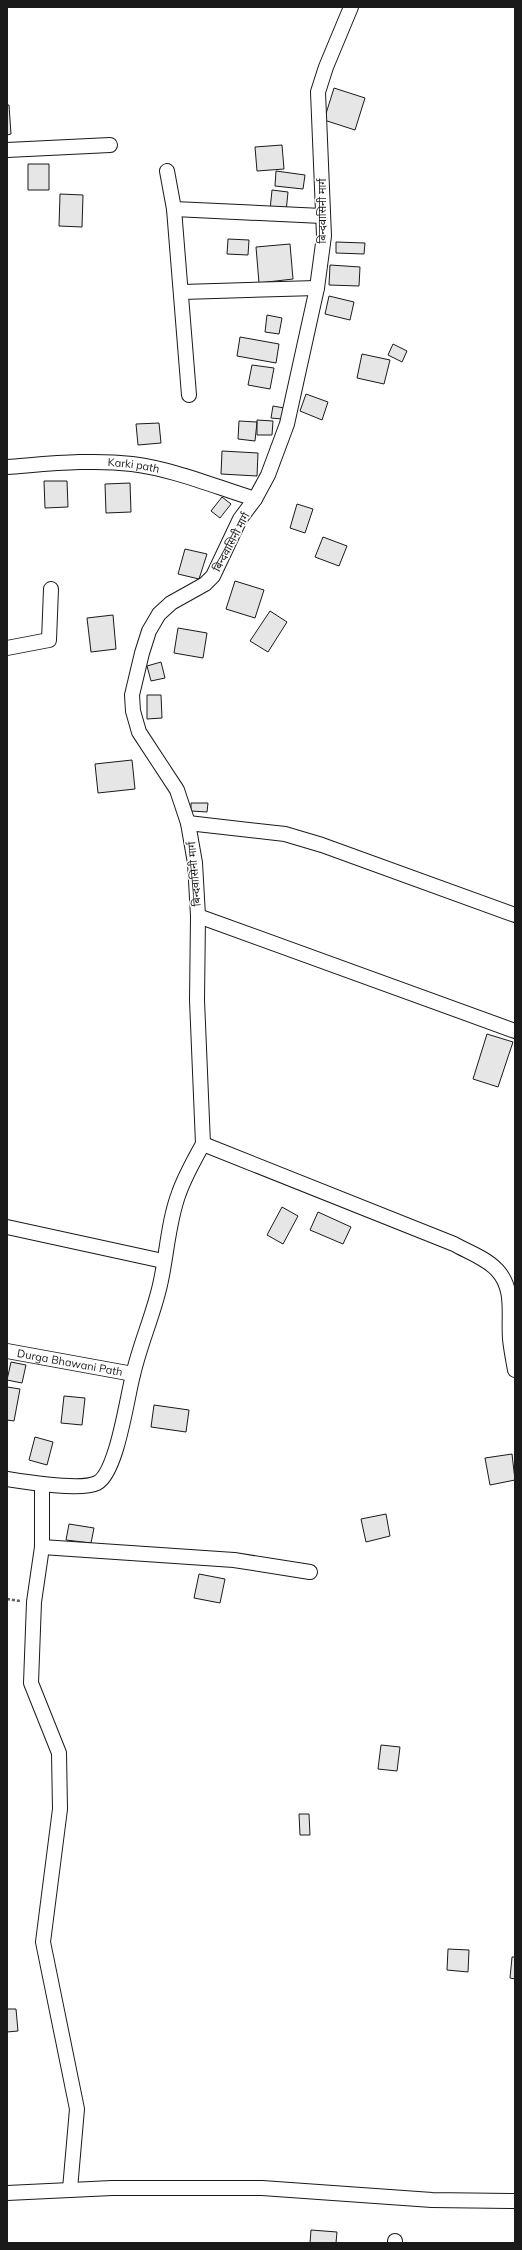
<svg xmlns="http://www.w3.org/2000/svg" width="522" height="2250" viewBox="0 0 522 2250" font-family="Mulish,'Noto Sans Devanagari',sans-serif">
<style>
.building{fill:#e6e6e6;stroke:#1a1a1a}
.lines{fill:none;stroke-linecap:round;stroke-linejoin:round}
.minor-casing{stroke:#1a1a1a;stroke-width:16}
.path{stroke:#5f5f5f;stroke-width:2.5;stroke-dasharray:3 2;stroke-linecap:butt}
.minor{stroke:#fff;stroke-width:14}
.labels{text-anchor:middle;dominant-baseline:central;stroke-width:3;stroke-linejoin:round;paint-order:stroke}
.street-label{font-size:11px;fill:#1a1a1a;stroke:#fff}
</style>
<rect width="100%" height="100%" fill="#fff"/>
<path class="building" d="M334 88 365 98 355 130 324 120Z
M7 105H9L11 134 7 135Z
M282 145 284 169 257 171 255 147Z
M28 164H49V190H28Z
M276 171 305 175 303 189 275 186Z
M272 190 288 192 286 212 270 210Z
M60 194 83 195 82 227 59 226Z
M228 239 249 240 248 255 227 254Z
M336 242 365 243 364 254 336 253Z
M290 244 293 279 259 283 256 247Z
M330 265 360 267 359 286 329 285Z
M329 296 354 302 350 320 325 314Z
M267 315 282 318 279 334 265 332Z
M240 337 279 344 276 363 237 356Z
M393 344 407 351 402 362 388 355Z
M362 354 390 360 384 384 357 378Z
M252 365 274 368 270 389 248 385Z
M306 394 328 402 322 420 300 411Z
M273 406 284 408 282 419 271 418Z
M257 420 273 421 272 435H257Z
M239 421 257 422 255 441 238 439Z
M159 423 161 443 138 445 136 424Z
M222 451 258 453 257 476 221 474Z
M44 481H67L68 507 45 508Z
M130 483 131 512 106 513 105 484Z
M222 497 231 504 220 518 211 511Z
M297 504 313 509 305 533 290 528Z
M323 537 347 546 339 566 315 557Z
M185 549 207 554 199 579 178 574Z
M235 581 264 590 255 618 226 609Z
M270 611 287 622 268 652 250 641Z
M113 615 116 649 91 652 87 618Z
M178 628 207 633 203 658 174 653Z
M161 662 165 678 151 681 147 666Z
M147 695H161L162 718 147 719Z
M132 760 135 789 98 793 95 764Z
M191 803H208L207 812 191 811Z
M487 1034 513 1042 498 1087 473 1079Z
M282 1207 298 1216 283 1244 267 1235Z
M318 1212 351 1227 343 1244 310 1230Z
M11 1362 26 1365 22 1383 7 1380Z
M7 1387 20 1389 14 1421 7 1420Z
M64 1396 85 1398 82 1425 61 1423Z
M154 1405 189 1410 186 1432 151 1427Z
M35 1437 53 1442 47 1465 29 1460Z
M512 1454 515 1480 490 1485 485 1458Z
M386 1514 390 1536 366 1542 361 1519Z
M69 1524 94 1528 91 1543 66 1540Z
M199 1574 225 1579 220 1603 194 1598Z
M381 1745 400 1747 397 1771 378 1769Z
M299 1814H309L310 1835H300Z
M448 1949 469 1950 468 1972 447 1970Z
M512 1957H515V1979L510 1978Z
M7 2009H16L18 2031 7 2032Z
M311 2230 337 2232 336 2243H310Z"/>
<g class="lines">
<g class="minor-casing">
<g id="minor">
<path d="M7 150 110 145"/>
<path d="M167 171 174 209 189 395"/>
<path d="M174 209 322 216"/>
<path d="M182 292 317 288"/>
<path id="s1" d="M7 467C48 464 91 459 132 464 173 469 216 487 255 499"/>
<path d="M7 648 49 640 51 589"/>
<path d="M188 823 285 834 322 845 515 915"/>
<path d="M198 916 515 1031"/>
<path d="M203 1144 197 1000 198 916 195 863 188 823 177 790 139 732 133 711 132 695 142 653 149 631 159 614 171 603 205 584 213 576 240 519 255 499 268 475 287 424 317 288 324 236 318 92 326 67 351 7"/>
<path d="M203 1144 454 1244C468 1252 486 1258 497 1270 515 1289 508 1315 510 1339 511 1349 513 1359 515 1370"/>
<path d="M7 1227 163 1261"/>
<path id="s2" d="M7 1351 133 1374"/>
<path d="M7 1479C26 1482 81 1491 97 1483 117 1473 127 1397 133 1375 140 1344 153 1316 160 1285 167 1255 168 1222 179 1193 185 1176 194 1160 203 1144"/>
<path d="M42 1484V1547L34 1602 31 1683 59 1753 60 1809 43 1942 77 2109 70 2189"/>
<path d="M42 1547 234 1560 310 1572"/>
<path d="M7 2193 112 2188H262L432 2200 515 2201"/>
<path d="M395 2243V2241"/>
</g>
</g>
<path class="path" d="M7 1599 20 1601"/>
<use href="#minor" class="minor"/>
</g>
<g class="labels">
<g class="street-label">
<text transform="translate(322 211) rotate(-90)">बिन्दवासिनी मार्ग</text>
<text stroke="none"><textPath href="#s1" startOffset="127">Karki path</textPath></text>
<text transform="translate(231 542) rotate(-62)">बिन्दवासिनी मार्ग</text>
<text transform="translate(194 874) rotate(-95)">बिन्दवासिनी मार्ग</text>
<text stroke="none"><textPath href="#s2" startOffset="64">Durga Bhawani Path</textPath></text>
</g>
</g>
<rect width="522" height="2250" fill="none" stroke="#1a1a1a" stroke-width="16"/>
</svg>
